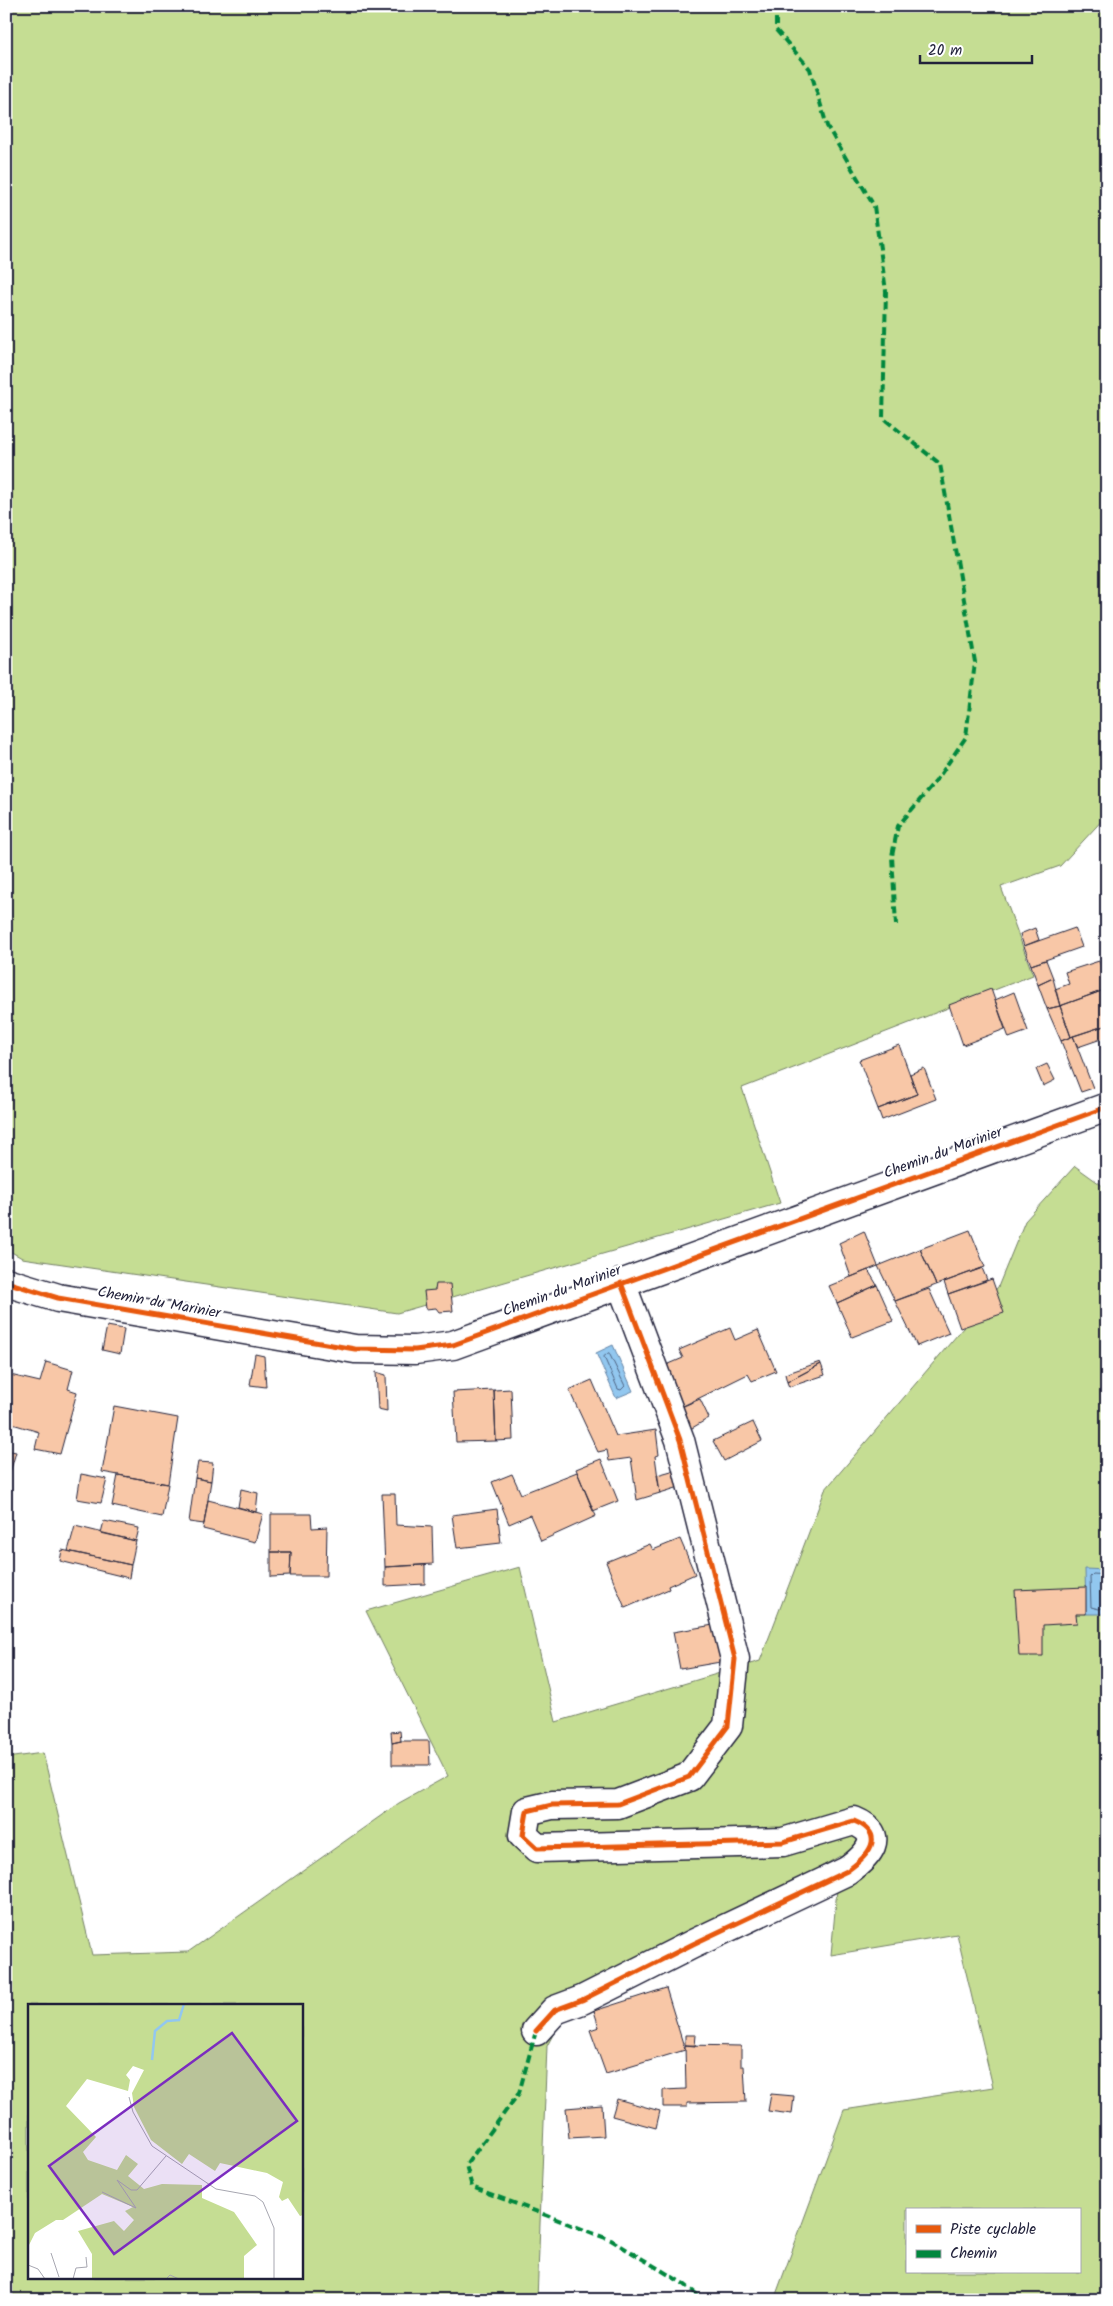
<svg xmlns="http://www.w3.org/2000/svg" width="1113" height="2306" viewBox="0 0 1113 2306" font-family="Kalam,sans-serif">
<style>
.green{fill:#c5dd93;stroke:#748067;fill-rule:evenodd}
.water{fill:#92c7ef;stroke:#6585a7}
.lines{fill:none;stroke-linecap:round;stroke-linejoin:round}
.shore{stroke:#4f6483;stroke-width:1}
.building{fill:#f8c7a7;stroke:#22223b}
.street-casing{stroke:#22223b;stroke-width:31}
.street{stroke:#fff;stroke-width:28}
.quiet{stroke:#00873e;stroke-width:4;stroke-dasharray:8 4;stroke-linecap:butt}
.cycleway-casing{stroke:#fff;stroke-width:8}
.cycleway{stroke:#e8590c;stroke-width:5}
.labels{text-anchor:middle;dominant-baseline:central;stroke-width:4.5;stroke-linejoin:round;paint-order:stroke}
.street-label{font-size:15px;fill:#22223b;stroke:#fff}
.inset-river{fill:none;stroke:#92c7ef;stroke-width:2.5}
.inset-road{fill:none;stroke:#a7a7b1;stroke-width:1}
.view{fill:#7b2cbf;fill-opacity:0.15;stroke:#7b2cbf;stroke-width:2.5}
.inset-edge{fill:none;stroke:#22223b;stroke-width:2.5}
</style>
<rect width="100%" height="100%" fill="#fff"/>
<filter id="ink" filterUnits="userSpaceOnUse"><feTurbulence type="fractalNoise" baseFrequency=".02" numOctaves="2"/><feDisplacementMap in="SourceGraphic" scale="10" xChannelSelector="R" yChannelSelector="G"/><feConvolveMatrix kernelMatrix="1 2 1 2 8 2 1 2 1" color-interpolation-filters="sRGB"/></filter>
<g filter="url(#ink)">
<path class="green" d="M6 6H1107V815L1060 866 1001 887 1033 975 742 1088 780 1203 397 1313 22 1258 6 1249Z
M1075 1166 1107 1189V2300H774L844 2110 993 2087 957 1934 831 1955 840 1856 710 1931 574 1995 547 2046 537 2300H6V1758L43 1753 92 1955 188 1952 399 1803 448 1776 366 1611 520 1567 556 1722 760 1661 825 1490 998 1287 1025 1221ZM29 2005H301V2277H29ZM907 2210H1079V2272H907Z"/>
<path class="water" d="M613 1345 633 1391 616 1398 596 1353Z
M1085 1569 1107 1570 1104 1614H1086Z"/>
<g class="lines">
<path class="shore" d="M609 1353 625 1386 621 1390 618 1389 604 1357Z
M1107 1575 1093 1574 1090 1577 1091 1607 1099 1609 1107 1606"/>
</g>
<path class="building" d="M1035 928 1039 940 1024 946 1020 934Z
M1075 928 1082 947 1031 965 1024 946Z
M1046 960 1053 978 1038 985 1031 965Z
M1099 961 1103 972 1107 971V989L1060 1006 1055 989 1069 984 1065 972Z
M1053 978 1060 1006 1047 1009 1038 985Z
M991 989 1005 1029 963 1045 949 1005Z
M1107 989V1025L1071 1037 1060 1006Z
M1014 992 1028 1031 1009 1038 995 1000Z
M1060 1006 1071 1037 1061 1041 1047 1009Z
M1107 1025V1037L1078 1047 1073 1036Z
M1073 1036 1093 1088 1081 1092 1061 1041Z
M899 1045 917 1094 878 1109 859 1060Z
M1047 1064 1055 1080 1043 1086 1036 1069Z
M924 1068 936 1099 882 1120 878 1109 917 1094 910 1074Z
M970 1230 985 1267 936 1285 920 1249Z
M864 1231 878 1266 851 1277 839 1243Z
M920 1249 936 1285 895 1301 878 1266Z
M982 1268 987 1280 948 1294 944 1282Z
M868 1270 877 1285 837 1303 829 1286Z
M992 1279 1004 1313 960 1328 948 1294Z
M436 1284H450L453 1311 439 1312 436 1308 426 1309 424 1291 435 1290Z
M877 1285 893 1321 852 1337 837 1303Z
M929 1289 949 1333 917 1346 895 1301Z
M107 1326 124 1329 120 1354 102 1350Z
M730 1328 735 1340 758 1330 776 1371 752 1381 748 1374 679 1408 662 1367 683 1358 679 1350Z
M255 1354 264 1356 266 1387 250 1385Z
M46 1362 73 1370 68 1389 77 1392 60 1454 35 1449 39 1432 6 1422V1374L40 1382Z
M820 1362 821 1364 787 1382 785 1374Z
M821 1364 825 1375 789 1387 787 1382Z
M376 1372 386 1375 387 1411 378 1409Z
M592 1380 616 1436 656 1430 659 1455 655 1456 660 1493 637 1500 631 1458 609 1461 607 1450 598 1452 569 1390Z
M511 1389 513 1440 496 1441 494 1390Z
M494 1390 496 1441 456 1442 453 1392Z
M700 1399 709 1418 687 1431 679 1408Z
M114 1406 178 1418 168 1484 102 1472Z
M753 1422 762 1441 724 1461 713 1441Z
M6 1450 16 1452 11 1469 6 1468Z
M601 1459 618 1501 593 1511 576 1469Z
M198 1462 213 1463 211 1481 195 1478Z
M6 1468 11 1469 6 1489Z
M682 1468 686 1485 660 1493 657 1475Z
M577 1472 596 1516 541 1541 530 1515 509 1524 492 1482 512 1474 521 1494Z
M81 1474 107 1479 101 1503 77 1499Z
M118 1475 168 1484 162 1517 112 1506Z
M195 1478 211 1481 204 1524 189 1522Z
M241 1489 258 1493 256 1512 238 1507Z
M382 1494H395L396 1525 432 1527 433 1564 385 1567Z
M208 1500 263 1514 255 1542 203 1529Z
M497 1509 501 1543 457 1548 452 1515Z
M271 1514H311L312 1528 327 1527 326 1576H290L291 1552H271Z
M104 1521 139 1528 136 1541 101 1533Z
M75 1526 136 1541 131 1565 68 1551Z
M680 1539 695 1574 668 1586 669 1589 625 1608 606 1562 650 1544 653 1550Z
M62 1550 131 1565 129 1578 60 1561Z
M271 1552H291L290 1576 271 1577Z
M425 1565V1584L385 1586V1567Z
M1086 1587V1614H1076L1077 1623 1043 1625V1656H1019L1015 1590Z
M719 1624 726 1661 680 1669 673 1632Z
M400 1731 401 1741 392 1743 391 1732Z
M401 1741H429L430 1765H392V1743Z
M666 1988 685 2050 606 2074 590 2030 599 2027 594 2011Z
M685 2035H696L695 2046 685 2045Z
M685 2045 741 2046V2066H744L746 2102 687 2103V2107H663V2090L686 2089Z
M771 2094 794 2096 792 2114 768 2111Z
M617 2099 660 2111 656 2128 612 2116Z
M602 2105 604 2136 569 2138 566 2108Z"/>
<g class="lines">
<g class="street-casing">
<path id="street" d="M6 1282 58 1298 355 1349 415 1350 453 1345 1107 1107
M536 2031 555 2010 582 2000 693 1944 847 1871C868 1856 888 1835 854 1821L783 1842 537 1848 523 1835 527 1811 552 1805 618 1804 689 1777 728 1726 735 1659 680 1440 621 1283"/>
</g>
<use href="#street" class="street"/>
<path class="quiet" d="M776 6V30L810 69 827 126 874 206 886 291 883 418 940 464 975 662 966 737 936 781 898 826 892 856 896 925
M536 2031 519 2093 466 2165 472 2187 611 2240 684 2284 704 2300"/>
<g class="cycleway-casing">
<path id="cycleway" d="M6 1282 58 1298 355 1349 415 1350 453 1345 1107 1107
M536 2031 555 2010 582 2000 693 1944 847 1871C868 1856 888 1835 854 1821L783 1842 537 1848 523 1835 527 1811 552 1805 618 1804 689 1777 728 1726 735 1659 680 1440 621 1283"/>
</g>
<use href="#cycleway" class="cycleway"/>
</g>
</g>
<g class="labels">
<g class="street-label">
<text transform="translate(943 1153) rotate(-20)">Chemin du Marinier</text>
<text transform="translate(562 1291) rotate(-20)">Chemin du Marinier</text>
<text transform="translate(159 1303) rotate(10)">Chemin du Marinier</text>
</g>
</g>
<g transform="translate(28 2004)">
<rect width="275" height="275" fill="#fff"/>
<path d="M0 0H275V211L272 212 260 194 254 197 251 193 255 178 239 169 192 159 187 167 161 150 154 160 123 136 106 103 104 89 116 66 105 62 98 71 102 76 100 87 59 75 38 102 68 133 55 148 60 156 89 166 98 151 110 160 100 172 116 185 134 180 174 181V194L206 208 229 241 216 252V275H64V250L50 227 86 217 96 227 106 216 97 207 105 203 74 190 35 216H28L7 229 0 243Z" fill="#c5dd93"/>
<path class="inset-river" d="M124 56 127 27 139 17 151 16 156 0"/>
<path class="inset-road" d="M101 93 105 108 124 142 188 185 227 192 235 198 246 224V275M74 188 108 204 89 176 103 186H109L138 152M23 249 31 273M0 261 10 265 17 275M45 275 48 264 59 263 58 253M138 275 142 271 151 275"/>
<path class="view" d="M204 29 269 117 86 250 21 162Z"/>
<rect width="275" height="275" class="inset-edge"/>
</g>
<rect width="1113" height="2306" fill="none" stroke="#fff" stroke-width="25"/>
<rect x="12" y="12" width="1088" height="2281" fill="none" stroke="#22223b" stroke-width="2" filter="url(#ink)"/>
<rect x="906" y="2208" width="175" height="65" fill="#ffffff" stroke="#a7a7b1"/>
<rect x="916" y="2225" width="25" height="8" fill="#e8590c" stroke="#a7a7b1"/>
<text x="950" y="2234" font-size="15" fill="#22223b">Piste cyclable</text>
<rect x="916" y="2250" width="25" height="8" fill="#00873e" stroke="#a7a7b1"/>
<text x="950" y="2258" font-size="15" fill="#22223b">Chemin</text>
<path d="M920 55v8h112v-8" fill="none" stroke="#22223b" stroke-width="2.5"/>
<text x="928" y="55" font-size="15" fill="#22223b" stroke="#ffffff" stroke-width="4" paint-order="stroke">20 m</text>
</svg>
